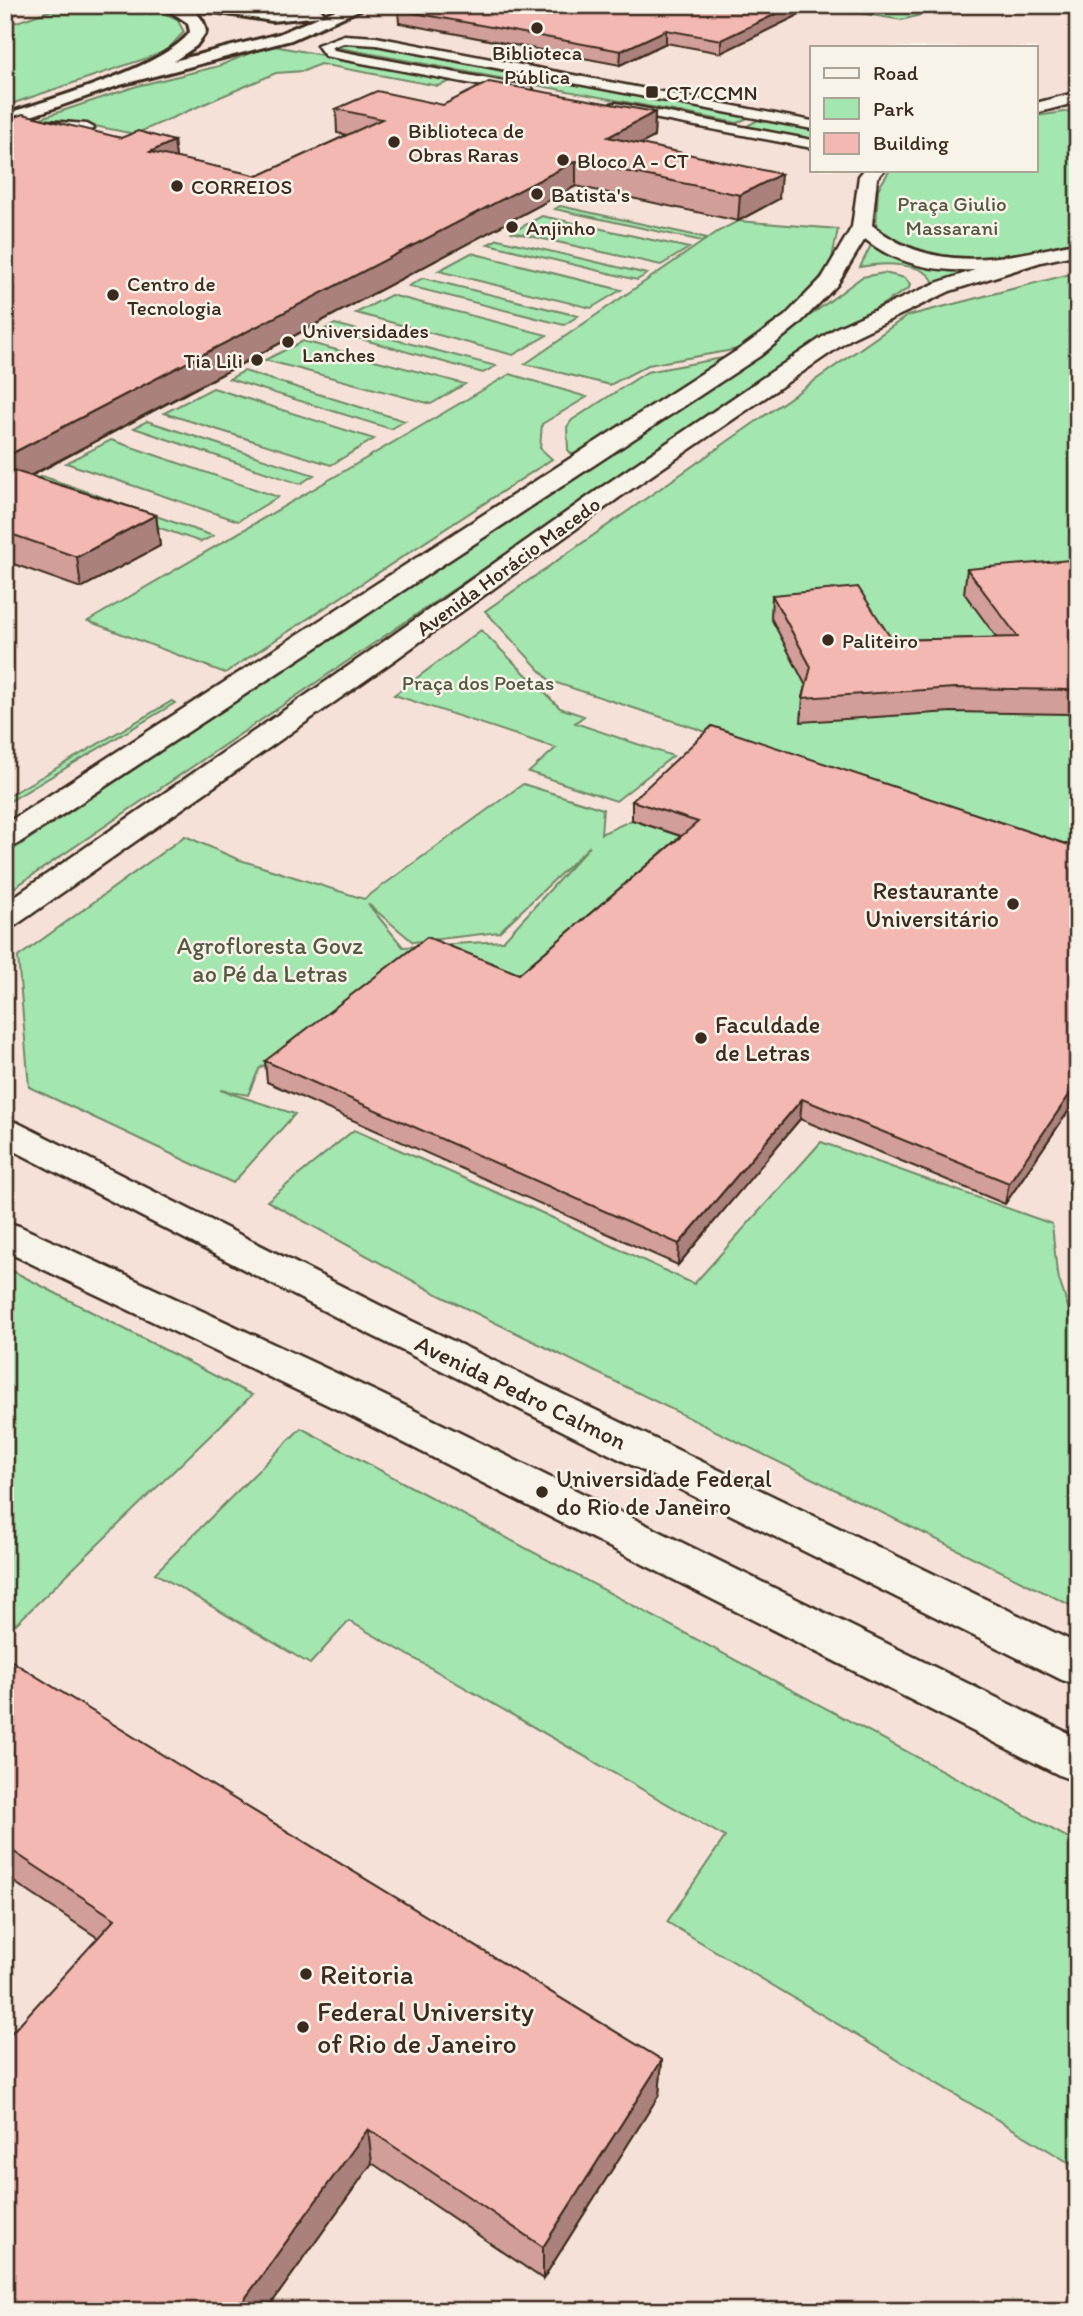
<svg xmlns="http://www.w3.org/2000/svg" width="1083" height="2316" viewBox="0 0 1083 2316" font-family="Itim,sans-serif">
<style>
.built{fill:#f6e1d8;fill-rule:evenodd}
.green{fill:#a4e6af;stroke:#708866;stroke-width:2;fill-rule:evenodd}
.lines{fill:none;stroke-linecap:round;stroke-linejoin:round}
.minor-casing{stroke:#3b2a1e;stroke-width:5}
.tertiary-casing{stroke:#3b2a1e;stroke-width:5}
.motorway-casing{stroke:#3b2a1e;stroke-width:6}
.minor{fill:#f7f3e8;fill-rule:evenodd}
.tertiary{fill:#f7f3e8;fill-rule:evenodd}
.motorway{fill:#f7f3e8;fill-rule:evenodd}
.wall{fill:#d29e99;stroke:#3b2a1e;stroke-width:2}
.shaded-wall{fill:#ab817d;stroke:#3b2a1e;stroke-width:2}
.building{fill:#f4b8b2;stroke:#3b2a1e;stroke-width:2}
.poi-dot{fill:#3b2a1e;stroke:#f7f3e8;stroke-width:2.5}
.labels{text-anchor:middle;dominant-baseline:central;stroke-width:5;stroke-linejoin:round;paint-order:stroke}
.far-poi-label{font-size:21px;fill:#3b2a1e;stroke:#f7f3e8;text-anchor:start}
.far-park-label{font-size:21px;fill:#555942;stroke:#f7f3e8}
.far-street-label{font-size:21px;fill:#3b2a1e;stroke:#f7f3e8}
.poi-label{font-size:24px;fill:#3b2a1e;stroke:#f7f3e8;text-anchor:start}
.park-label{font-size:24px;fill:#555942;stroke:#f7f3e8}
.street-label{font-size:24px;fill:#3b2a1e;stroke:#f7f3e8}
.near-poi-label{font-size:28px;fill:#3b2a1e;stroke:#f7f3e8;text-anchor:start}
</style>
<rect width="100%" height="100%" fill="#f7f3e8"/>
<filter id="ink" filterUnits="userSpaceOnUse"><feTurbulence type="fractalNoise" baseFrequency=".0143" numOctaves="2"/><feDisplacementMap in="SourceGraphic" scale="14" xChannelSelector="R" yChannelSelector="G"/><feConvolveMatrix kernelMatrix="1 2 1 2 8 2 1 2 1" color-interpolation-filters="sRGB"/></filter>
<g filter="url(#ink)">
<path class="built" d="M5 5H1078V2311H5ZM812 47H1036V170H812ZM586 398 542 424 540 448 552 458 225 673 89 620Z"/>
<path class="green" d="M50 5H147L177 19 184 32 165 52 5 106V26L52 10Z
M810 5H941L939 10 902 20Z
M340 42 366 44 748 118 737 123 335 47 334 44Z
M269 45 454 80 438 86 320 64 304 71 276 73 135 134 69 121 35 120 137 86 219 66Z
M1078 110V242L1030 254 972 261 903 252 876 228 878 189 890 170H1036V116Z
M758 120 812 130V140L747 126Z
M560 206 707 238 702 241 555 209Z
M542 216 689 248 661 265 512 232Z
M738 221 838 229 831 263 814 285 792 310 744 348 648 365 610 385 525 364 717 232Z
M498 239 647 274 637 280 488 244Z
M871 245 905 261 977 268 934 284C928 261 879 263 860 267Z
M471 253 621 290 591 308 438 271Z
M1078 272V869L695 728 550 681 485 611 907 316Z
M884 273 905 278 910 284 909 288 776 370 5 894V855L749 361 862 277Z
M423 278 578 316 564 325 409 286Z
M391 295 547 335 513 355 356 313Z
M335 324 496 366 483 373 325 329Z
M303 341 465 384 431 404 265 360Z
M733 356 578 461 568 450 567 427 572 420 647 372Z
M244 371 405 421 391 429 229 379Z
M510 374 587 397 542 424 540 448 552 459 225 673 88 621Z
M213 388 374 439 331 465 164 413Z
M147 421 314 475 300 484 134 428Z
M111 440 278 497 238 521 66 463Z
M42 476 213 536 201 542 28 483Z
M481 630 560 708 584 716 575 723 673 756 616 801 529 772 556 748 394 695Z
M172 701 175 703 5 804V798Z
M523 784 603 809 601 834 632 820 697 842 519 995 407 964 259 1069 248 1095 220 1090 295 1114 233 1183 29 1087 18 957 185 836 237 859 364 899ZM590 846 503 941 403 947 368 904 413 942 499 932Z
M354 1130 525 1205 694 1284 821 1142 1052 1224 1057 1273 1078 1338V1609L437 1294 267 1201Z
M5 1267 252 1395 16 1624 5 1617Z
M301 1428 1078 1843V2168L667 1922 725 1837 349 1621 310 1664 155 1573Z"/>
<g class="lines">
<g class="minor-casing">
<path id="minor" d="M344 35 376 37 812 121V129L376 45 344 43 331 47 334 50 531 87 533 90 526 94 330 57 325 56 317 45Z
M616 103 812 140V148L611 110V104Z
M46 121 87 124 94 128 87 132 47 129 5 143V134Z"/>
</g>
<g class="tertiary-casing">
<path id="tertiary" d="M1078 92V102L1036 113V103Z
M864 170H884L877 178 872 225C934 276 1006 258 1078 242V254L1041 262 950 291 852 338 620 497 396 659 16 925 5 928V903L376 647 602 487 836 328 936 283 975 270C936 272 895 264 865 239L837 285 799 324 760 356 16 845 5 847V824L744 346 785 316 822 278 852 227 859 176Z
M5 1119 18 1123 391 1311 1078 1644V1685L1062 1680 363 1331 5 1146Z
M5 1222 19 1226 381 1394 1078 1738V1782L1061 1776 351 1416 5 1251Z"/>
</g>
<g class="motorway-casing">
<path id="motorway" d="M161 5C181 5 203 8 206 32L196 46 174 61 279 34 321 16 272 21 200 10 192 5H233L272 11 315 8 321 10 323 13 321 16 348 5H370L291 40 120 85 5 125V114C47 101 167 66 190 32L188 23Z"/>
</g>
<use href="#minor" class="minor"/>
<use href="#tertiary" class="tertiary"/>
<use href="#motorway" class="motorway"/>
</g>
<path class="wall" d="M817 6 721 53 666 43 620 65 399 23 398 10Z
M443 105 655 112 654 137 640 144 779 199 738 221 576 186 31 476 156 515 160 546 81 588 5 561V120L121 138 174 141 176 158 258 176 347 135 337 133 336 109Z
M967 569 1078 570V724L1069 714 951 712 801 722 803 698 806 686 771 618 772 595 892 640 997 638 964 593Z
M632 801 1078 848V1097L1005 1204 800 1119 678 1265 267 1082 265 1061 519 974 681 836 632 820Z
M5 1657 190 1772 662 2060 659 2095 543 2279 372 2163 266 2311H5L98 1938 5 1876Z"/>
<path class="shaded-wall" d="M795 5H818L817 6 721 53V40Z
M666 30V43L620 65 621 51Z
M655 112 654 137 608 162V137Z
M174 141 177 166 150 152Z
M576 161V186L5 489V457Z
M781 174 779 199 738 221 740 195Z
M156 515 160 546 81 588 77 557Z
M1078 911V926L1070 920Z
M1078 1082V1097L1005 1204 1009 1183Z
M802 1099 800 1119 678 1265 679 1244Z
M662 2060 659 2095 543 2279V2247Z
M368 2129 372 2163 266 2311H236Z"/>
<path class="building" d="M411 5H795L721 40 666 30 621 51 398 10Z
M489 82 655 112 608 137 781 174 740 195 576 161 5 457V120L23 114 121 138 138 131 174 141 150 152 258 176 382 119 336 109 377 91 443 105Z
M5 468 156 515 77 557 5 532Z
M1070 560 1078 570V695L1073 690 955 688 803 698 811 667 772 595 858 587 892 640 1018 637 967 569Z
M712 726 1078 848V911L1070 920 1078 923V1082L1009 1183 802 1099 679 1244 265 1061 427 937 519 974 698 822 632 801Z
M5 1657 190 1772 662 2060 543 2247 368 2129 236 2311H5V2040L115 1919 5 1846Z"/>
</g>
<g class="poi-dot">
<circle cx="537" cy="28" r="7"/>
<rect x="645" y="85" width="14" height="14" rx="3.5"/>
<circle cx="394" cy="142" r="7"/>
<circle cx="563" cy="160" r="7"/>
<circle cx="177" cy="186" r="7"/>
<circle cx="537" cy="194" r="7"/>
<circle cx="512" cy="227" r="7"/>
<circle cx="113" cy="295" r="7"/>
<circle cx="288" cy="342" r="7"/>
<circle cx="257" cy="360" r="7"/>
<circle cx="828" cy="640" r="7"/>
<circle cx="1013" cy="904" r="7"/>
<circle cx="701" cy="1038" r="7"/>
<circle cx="542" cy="1492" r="7"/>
<circle cx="306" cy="1974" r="7"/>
<circle cx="303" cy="2027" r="7"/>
</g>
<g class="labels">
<g class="far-poi-label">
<text x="537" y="52" text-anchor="middle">Biblioteca<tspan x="537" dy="24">Pública</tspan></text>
<text x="666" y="92">CT/CCMN</text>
<text x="408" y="130">Biblioteca de<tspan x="408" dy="24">Obras Raras</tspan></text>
<text x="577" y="160">Bloco A - CT</text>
<text x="191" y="186">CORREIOS</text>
<text x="551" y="194">Batista's</text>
<text x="526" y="227">Anjinho</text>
<text x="127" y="283">Centro de<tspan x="127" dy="24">Tecnologia</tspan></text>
<text x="302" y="330">Universidades<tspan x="302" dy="24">Lanches</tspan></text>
<text x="243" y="360" text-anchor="end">Tia Lili</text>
<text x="842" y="640">Paliteiro</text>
</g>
<g class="far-park-label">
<text x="952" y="203">Praça Giulio<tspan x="952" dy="24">Massarani</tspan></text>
<text x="478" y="682">Praça dos Poetas</text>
</g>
<g class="far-street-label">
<text transform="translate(508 566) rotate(-36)">Avenida Horácio Macedo</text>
</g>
<g class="poi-label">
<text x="999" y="890" text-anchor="end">Restaurante<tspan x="999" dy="28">Universitário</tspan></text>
<text x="715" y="1024">Faculdade<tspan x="715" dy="28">de Letras</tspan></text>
<text x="556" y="1478">Universidade Federal<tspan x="556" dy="28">do Rio de Janeiro</tspan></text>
</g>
<g class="park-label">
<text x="270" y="945">Agrofloresta Govz<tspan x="270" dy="28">ao Pé da Letras</tspan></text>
</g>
<g class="street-label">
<text transform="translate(521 1392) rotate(26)">Avenida Pedro Calmon</text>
</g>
<g class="near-poi-label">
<text x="320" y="1974">Reitoria</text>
<text x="317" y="2011">Federal University<tspan x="317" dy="32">of Rio de Janeiro</tspan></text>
</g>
</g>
<rect width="1083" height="2316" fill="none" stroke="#f7f3e8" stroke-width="28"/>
<rect x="14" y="14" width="1055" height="2288" fill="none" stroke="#3b2a1e" stroke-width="2.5" filter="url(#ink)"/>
<rect x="810" y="46" width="228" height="126" fill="#f7f3e8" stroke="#aca397" stroke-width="2"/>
<rect x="824" y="68" width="35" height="10" fill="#f7f3e8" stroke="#aca397" stroke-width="2"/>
<text x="873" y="80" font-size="21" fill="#3b2a1e">Road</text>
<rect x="824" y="98" width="35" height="21" fill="#a4e6af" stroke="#aca397" stroke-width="2"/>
<text x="873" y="116" font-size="21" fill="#3b2a1e">Park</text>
<rect x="824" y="133" width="35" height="21" fill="#f4b8b2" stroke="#aca397" stroke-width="2"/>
<text x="873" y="150" font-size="21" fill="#3b2a1e">Building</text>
</svg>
